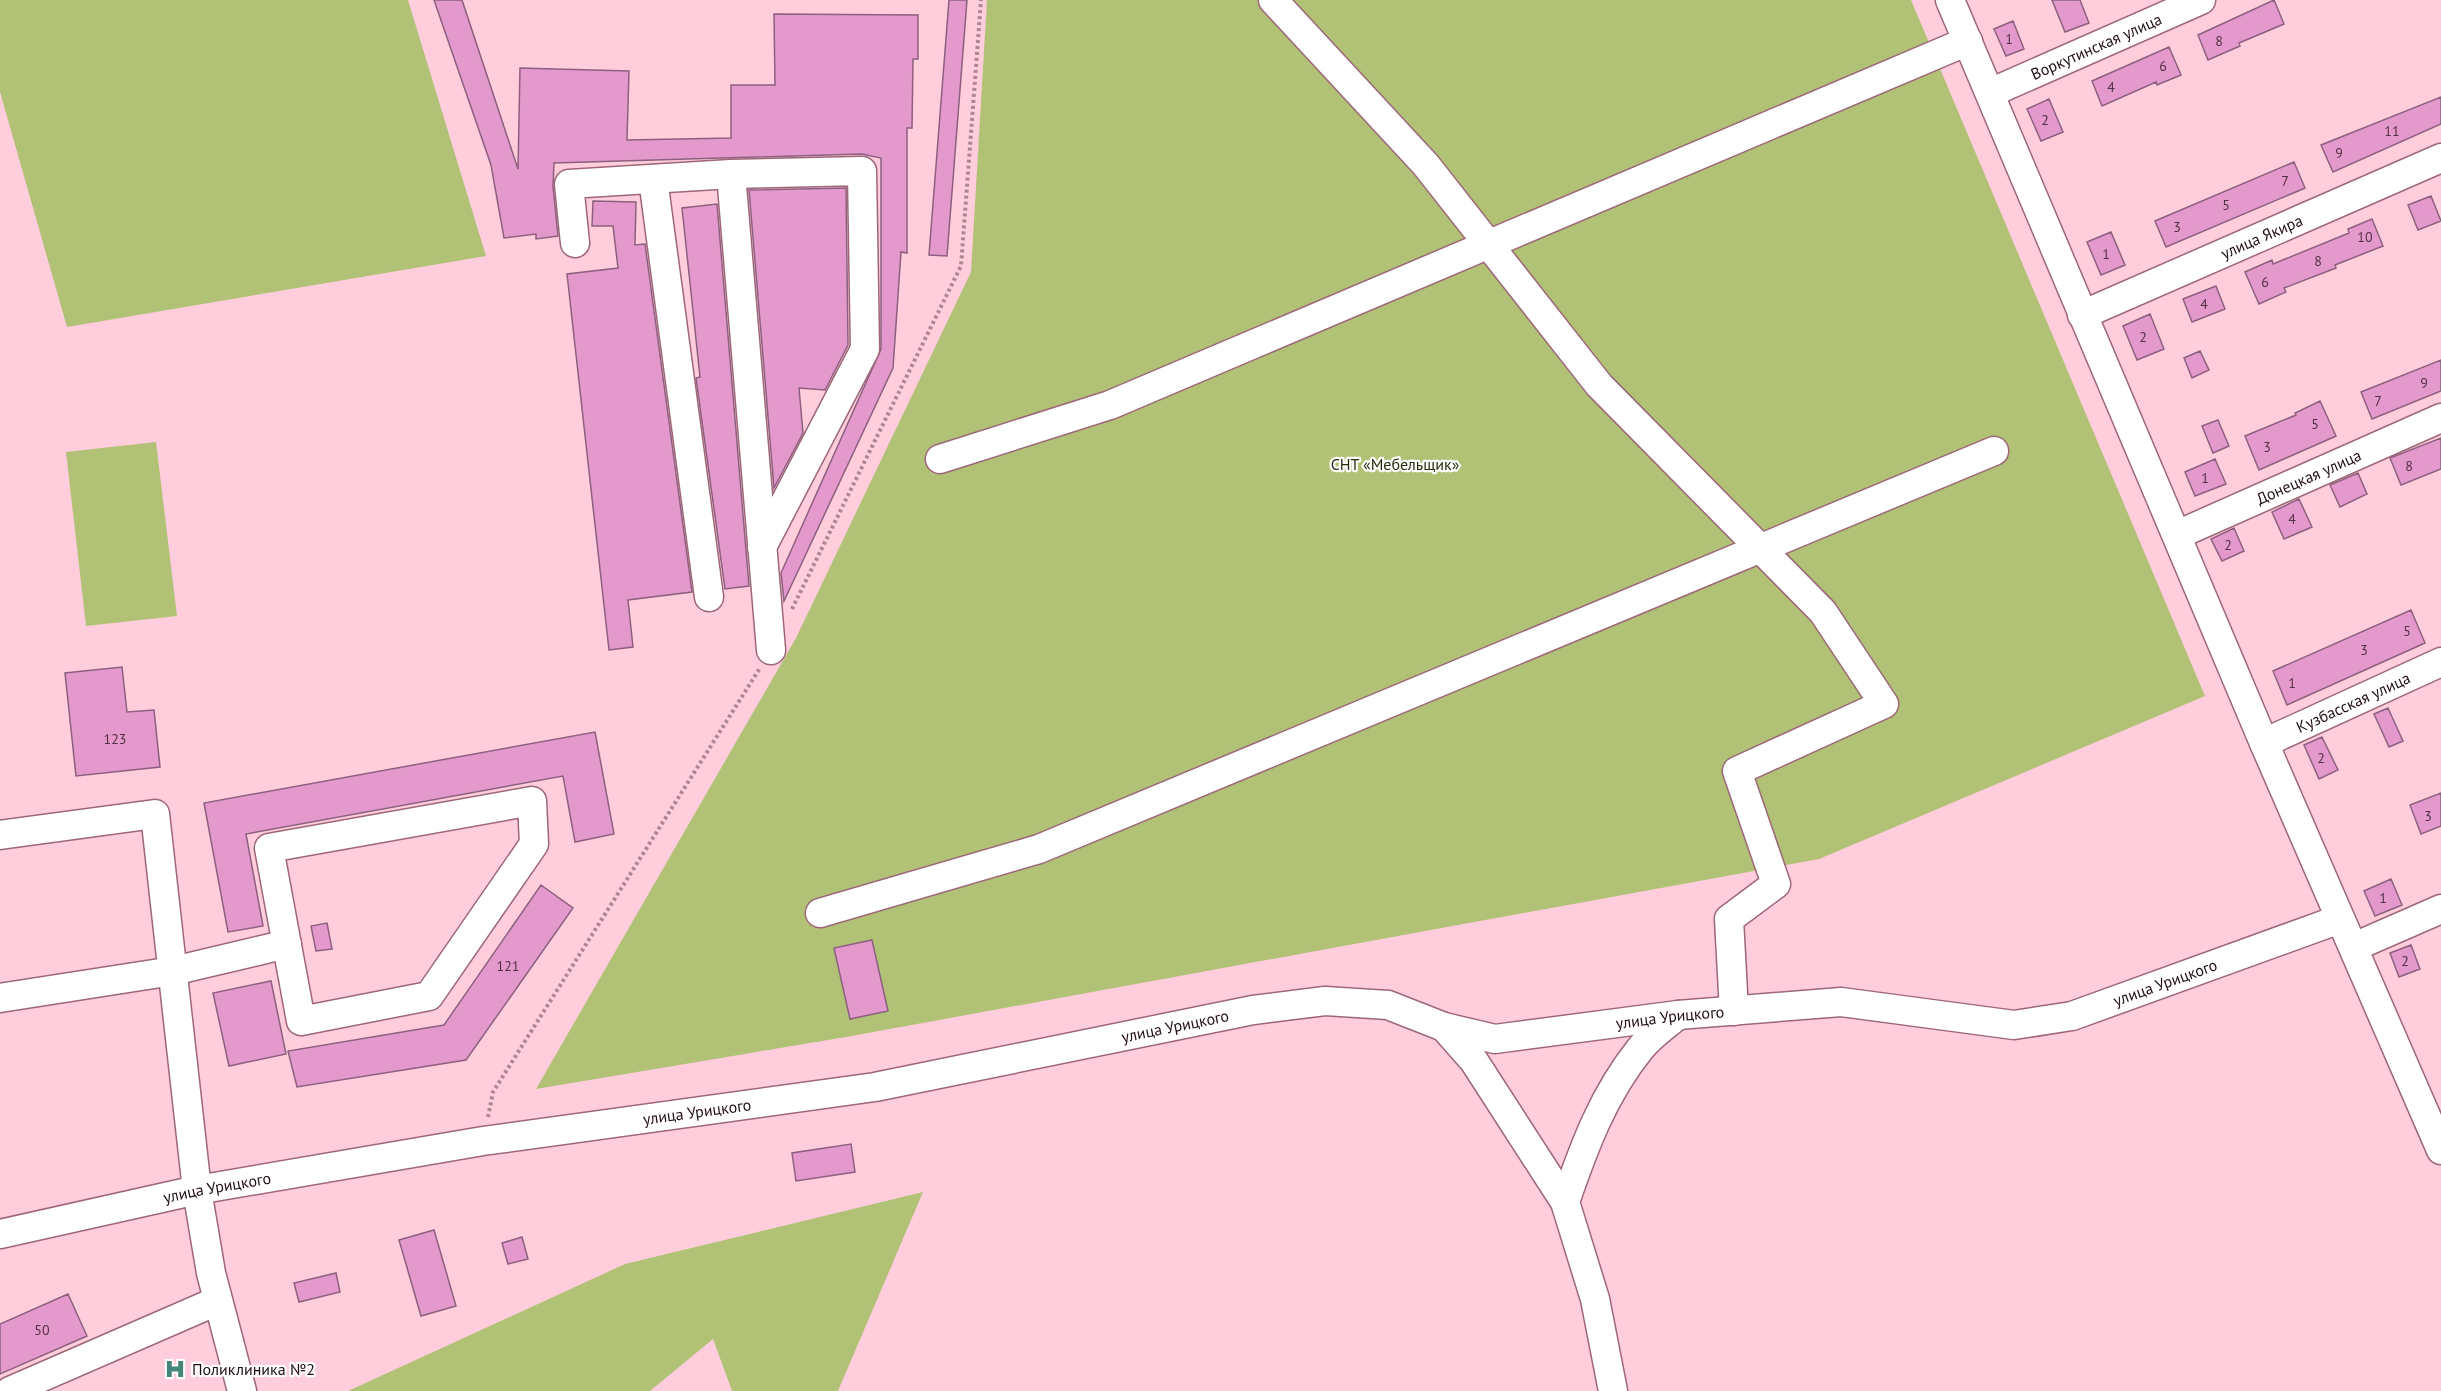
<svg xmlns="http://www.w3.org/2000/svg" width="2441" height="1391" viewBox="0 0 2441 1391" font-family="'PT Sans',sans-serif">
<style>
.green{fill:#b1c276}
.building{fill:#e399cb;stroke:#8d607f;stroke-width:1.5}
.lines{fill:none;stroke-linecap:round;stroke-linejoin:round}
.minor-casing{stroke:#9d6778;stroke-width:31}
.path{stroke:#ad8692;stroke-width:4;stroke-dasharray:3 3;stroke-linecap:butt}
.minor{stroke:#fff;stroke-width:28}
.labels{text-anchor:middle;dominant-baseline:central;stroke-width:4.5;stroke-linejoin:round;paint-order:stroke}
.number-label{font-size:14px;fill:#523142}
.street-label{font-size:16px;fill:#220e15;stroke:#fefefe}
.park-label{font-size:16px;fill:#272e0a;stroke:#fefefe}
.poi-label{font-size:16px;fill:#220e15;stroke:#fefefe;text-anchor:start}
</style>
<rect width="100%" height="100%" fill="#ffcddc"/>
<path class="green" d="M0 0H408L486 256 67 327 0 92Z
M987 0H1911L2205 696 1819 859 846 1037 536 1089 796 638 971 272Z
M156 442 177 616 86 626 66 452Z
M923 1192 838 1391H732L713 1339 650 1391H348L625 1264Z"/>
<path class="building" d="M434 0H462L518 169 520 68 629 71 627 140 731 138V85H775L774 14 918 15V59H913L912 128H907V253L901 252 893 368 784 601 781 573 881 349V158L862 154 554 163 553 186 558 236 536 239V234L504 238 491 165Z
M949 0H967L947 256 929 255Z
M2052 0H2080L2089 23 2065 32Z
M2274 0 2284 24 2239 43 2240 46 2208 60 2198 35Z
M2013 21 2024 49 2006 56 1994 29Z
M2169 47 2181 75 2157 85 2156 82 2102 106 2092 81Z
M2441 97V124L2333 172 2321 145Z
M2049 99 2063 132 2041 141 2027 109Z
M2294 162 2305 188 2166 247 2155 221Z
M846 188 848 345 825 390 799 388 803 433 774 488 749 190Z
M2431 196 2441 221 2418 230 2408 205Z
M593 201 636 202 635 245 645 244 692 592 628 600 633 647 609 650 567 274 618 268 613 226H592Z
M717 204 749 586 725 589 696 378 700 377 682 208Z
M2372 219 2383 246 2335 265 2336 268 2284 288 2286 292 2259 304 2245 272 2272 260 2273 264 2349 233 2348 229Z
M2111 232 2125 265 2101 275 2087 242Z
M2216 286 2225 309 2192 322 2183 299Z
M2150 314 2164 349 2137 360 2123 326Z
M2200 351 2209 370 2192 378 2184 358Z
M2441 360V391L2372 419 2361 392Z
M2320 401 2336 436 2259 470 2245 436 2296 415 2295 413Z
M2218 420 2229 446 2213 453 2202 426Z
M2441 438V469L2401 485 2390 458Z
M2215 459 2226 484 2195 496 2185 472Z
M2358 473 2367 494 2340 507 2330 485Z
M2299 499 2312 527 2284 539 2272 512Z
M2234 528 2244 551 2222 561 2211 539Z
M2411 610 2425 643 2287 705 2273 671Z
M122 667 127 712 154 710 160 767 76 776 65 673Z
M2388 708 2403 741 2389 747 2374 714Z
M595 732 614 834 575 842 563 776 246 834 263 926 228 932 204 803Z
M2322 737 2338 770 2319 779 2304 745Z
M2441 793V826L2421 834 2410 805Z
M2391 879 2402 905 2375 916 2364 891Z
M541 885 573 908 466 1060 297 1087 288 1051 444 1025Z
M327 923 332 949 316 951 311 926Z
M872 940 888 1011 850 1019 834 948Z
M2411 945 2420 969 2399 977 2390 953Z
M271 981 286 1054 229 1066 213 993Z
M851 1144 855 1172 796 1181 792 1153Z
M434 1230 456 1306 421 1316 399 1240Z
M522 1237 528 1259 508 1264 502 1243Z
M336 1273 340 1292 299 1302 294 1283Z
M68 1294 87 1336 0 1374V1324Z"/>
<g class="lines">
<g class="minor-casing">
<g id="minor">
<path d="M1273 0 1426 165 1599 385 1823 612 1884 704 1737 771 1776 884 1729 919 1734 1011"/>
<path d="M1950 0 2264 743 2441 1150"/>
<path id="s1" d="M1990 93 2201 0"/>
<path d="M731 174 771 650"/>
<path d="M653 179 709 597"/>
<path d="M575 243 569 184 731 174 862 171 865 349 762 547"/>
<path id="s2" d="M2082 315 2441 158"/>
<path d="M940 459 1110 405 1968 41"/>
<path id="s3" d="M2177 535 2441 418"/>
<path id="s4" d="M2264 743 2441 662"/>
<path d="M532 801 534 844 429 996 301 1021 269 848Z"/>
<path d="M0 835 155 814 197 1190 211 1273 242 1391"/>
<path d="M820 913 1039 849 1994 451"/>
<path d="M2354 947 2441 909"/>
<path d="M0 998 173 971 287 944"/>
<path d="M1444 1027 1474 1061 1565 1202 1595 1299 1613 1391"/>
<path d="M1565 1202C1584 1147 1603 1095 1640 1049 1650 1036 1665 1026 1678 1015"/>
<path id="s5" d="M0 1234 197 1190 483 1141 875 1087 1253 1010 1325 1001 1388 1005 1444 1027 1495 1039 1678 1015 1841 1002 2014 1025 2072 1016 2340 919"/>
<path d="M10 1391 217 1301"/>
</g>
</g>
<path class="path" d="M792 609 961 266 981 0
M488 1117 493 1092 760 668"/>
<use href="#minor" class="minor"/>
</g>
<defs>
<g id="hospital-bare" transform="scale(1.62)"><path d="M-5-5h3v3.5h4V-5h3V5h-3V1.5h-4V5h-3Z" fill="#44877a" stroke="#fefefe" stroke-width="2.5" paint-order="stroke"/></g>
</defs>
<g fill-rule="evenodd">
<use href="#hospital-bare" x="175" y="1369"/>
</g>
<g class="labels">
<g class="number-label">
<text x="2009" y="39">1</text>
<text x="2219" y="41">8</text>
<text x="2163" y="66">6</text>
<text x="2111" y="87">4</text>
<text x="2045" y="120">2</text>
<text x="2392" y="131">11</text>
<text x="2339" y="153">9</text>
<text x="2285" y="181">7</text>
<text x="2226" y="205">5</text>
<text x="2177" y="227">3</text>
<text x="2365" y="237">10</text>
<text x="2106" y="254">1</text>
<text x="2318" y="261">8</text>
<text x="2265" y="282">6</text>
<text x="2204" y="304">4</text>
<text x="2143" y="337">2</text>
<text x="2424" y="383">9</text>
<text x="2378" y="401">7</text>
<text x="2315" y="424">5</text>
<text x="2267" y="447">3</text>
<text x="2409" y="466">8</text>
<text x="2205" y="478">1</text>
<text x="2292" y="519">4</text>
<text x="2228" y="545">2</text>
<text x="2407" y="631">5</text>
<text x="2364" y="650">3</text>
<text x="2292" y="683">1</text>
<text x="115" y="739">123</text>
<text x="2321" y="758">2</text>
<text x="2428" y="816">3</text>
<text x="2383" y="898">1</text>
<text x="2405" y="961">2</text>
<text x="508" y="966">121</text>
<text x="42" y="1330">50</text>
</g>
<g class="street-label">
<text stroke="none"><textPath href="#s1" startOffset="116">Воркутинская улица</textPath></text>
<text stroke="none"><textPath href="#s2" startOffset="196">улица Якира</textPath></text>
<text stroke="none"><textPath href="#s3" startOffset="144">Донецкая улица</textPath></text>
<text stroke="none"><textPath href="#s4" startOffset="98">Кузбасская улица</textPath></text>
<text stroke="none"><textPath href="#s5" startOffset="2202">улица Урицкого</textPath></text>
<text stroke="none"><textPath href="#s5" startOffset="1698">улица Урицкого</textPath></text>
<text stroke="none"><textPath href="#s5" startOffset="1194">улица Урицкого</textPath></text>
<text stroke="none"><textPath href="#s5" startOffset="708">улица Урицкого</textPath></text>
<text stroke="none"><textPath href="#s5" startOffset="222">улица Урицкого</textPath></text>
</g>
<g class="park-label">
<text x="1395" y="464">СНТ «Мебельщик»</text>
</g>
<g class="poi-label">
<text x="192" y="1369">Поликлиника №2</text>
</g>
</g>
</svg>
